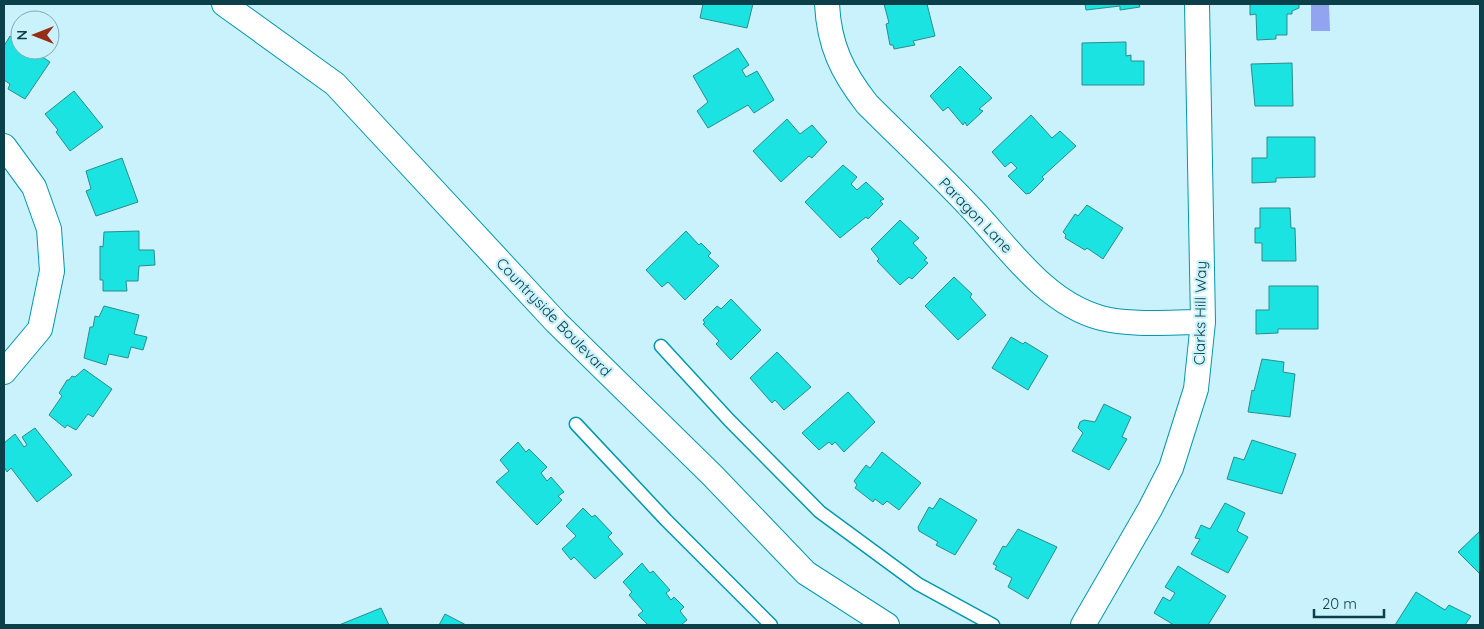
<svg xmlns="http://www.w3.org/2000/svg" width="1484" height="629" viewBox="0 0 1484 629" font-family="Quicksand,sans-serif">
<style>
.water{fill:#92a3ef}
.building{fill:#1ae3e1;stroke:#2c8d8c}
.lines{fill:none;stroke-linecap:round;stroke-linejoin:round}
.lane-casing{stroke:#0098af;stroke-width:15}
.street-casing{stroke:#0098af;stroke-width:26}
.lane{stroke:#fff;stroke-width:12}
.street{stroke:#fff;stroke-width:24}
.labels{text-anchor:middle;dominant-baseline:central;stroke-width:4.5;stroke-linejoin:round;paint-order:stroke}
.street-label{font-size:15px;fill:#0b404a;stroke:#caf2fc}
</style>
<rect width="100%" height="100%" fill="#caf2fc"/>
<path class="water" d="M1311 4H1329L1330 31H1311Z"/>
<path class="building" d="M703 4H753L747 28 700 18Z
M884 4H927L935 36 913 41 915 45 894 49 893 45H890L886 24 889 23Z
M1085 4H1139L1140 7 1120 10V6L1086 10Z
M1250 4H1299V8L1292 11V14H1287V35H1276V39L1257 40 1256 14 1250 15Z
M10 36 20 42V50H32L50 62 25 99 8 89 10 84 4 80V46Z
M1126 42V56L1131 55V61H1144V85H1082V43Z
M738 48 749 65 742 70 746 77 757 71 774 100 754 113 748 105 708 128 697 111 708 102 693 76Z
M1292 63 1293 106H1255L1251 64Z
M960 66 992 98 979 109 983 111 967 126 965 122 963 125 948 107 943 111 930 96Z
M74 91 103 127 70 151 56 132 58 130 45 114Z
M1031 115 1052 138 1060 131 1076 146 1042 177 1044 179 1030 193 1026 194 1008 176 1017 168 1011 162 1005 167 992 152Z
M787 119 800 134 812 125 827 142 812 158 809 156 781 182 753 151Z
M1267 137H1315V177L1276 178V182L1252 183V158H1267Z
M122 158 138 202 96 216 86 191 91 189 86 171Z
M843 165 857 177 851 184 857 190 866 182 884 199 880 201 883 204 868 219 866 217 840 238 805 202Z
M1087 205 1123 228 1103 259 1087 248 1085 250 1065 238 1066 235 1063 232 1075 214 1078 216Z
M1260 208H1290L1291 228H1295L1296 261H1262V243H1255V228H1260Z
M900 220 919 238 913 243 927 258 924 260 928 263 912 279 909 277 900 285 877 261 879 259 871 249Z
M139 231V250H154L155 265 139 266 138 281H126L127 291H103V280H100V246L103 247 104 232Z
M686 231 699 245 701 243 711 253 708 256 719 266 685 300 668 282 662 287 646 270Z
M954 277 972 294 970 297 986 315 958 340 925 306Z
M1269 286H1318V329H1278V333L1256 334V310H1269Z
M731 299 761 330 731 360 716 344 719 341 703 324 705 323 703 320 717 306 721 309Z
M104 306 139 315 134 334 147 337 143 350 131 347 128 358 109 354 106 365 84 358 90 327H93L95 316 99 317Z
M1011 337 1023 344 1025 342 1048 356 1028 390 992 368Z
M777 352 811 387 784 410 775 400 772 403 750 378Z
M1262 359 1284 362 1283 372 1295 374 1290 417 1248 412 1252 390 1254 391Z
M84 369 112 389 93 417 88 414 76 430 67 425 65 428 49 415 62 396 59 393 67 380H69L72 376 75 377Z
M848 392 875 422 844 452 835 442 832 445 829 442 819 450 802 433Z
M1104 404 1131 417 1122 437 1127 439 1109 470 1072 451 1083 433 1078 428 1080 422 1084 420 1095 422Z
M35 428 72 475 37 502 11 468 7 472 4 467V443L15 434 24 447 27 445 22 437Z
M1252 440 1296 454 1282 494 1227 479 1234 457 1244 460Z
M518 442 526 452 529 449 547 467 541 473 547 481 551 477 564 492 558 496 562 500 537 525 496 482 509 471 500 460Z
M882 452 921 483 899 510 887 501 883 505 875 499 873 502 855 488 857 485 854 481 866 465 870 468Z
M940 498 977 520 955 555 936 545 938 542 919 531 918 527 929 507 933 509Z
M1225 503 1245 513 1237 531 1248 537 1228 573 1191 554 1200 539 1195 538 1201 525 1210 529Z
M583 508 592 517 595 515 612 533 608 537 623 554 595 579 574 557 571 560 562 549 576 536 566 526Z
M1018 529 1057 547 1028 599 1008 587 1012 578 995 569 997 566 993 564 1003 546 1006 547Z
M1480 531V574L1458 552Z
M642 563 650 573 653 571 670 590 666 593 671 600 674 597 684 607 680 611 687 620 681 625H648L638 615 643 611 629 595 632 592 623 582Z
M1178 566 1226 596 1208 625H1174L1154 613 1163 597 1170 601 1175 593 1165 587Z
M1416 592 1445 610 1449 605 1471 616 1465 625H1395Z
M381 608 389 625H339Z
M445 614 466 625H439Z"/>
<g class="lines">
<g class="lane-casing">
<path id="lane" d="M661 346 729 420 820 512 918 584 993 625
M576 424 666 520 771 625"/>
</g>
<g class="street-casing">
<path id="street" d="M224 4 335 84 556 322 713 476 806 573 887 625
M827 4C829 45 842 72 867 104 902 139 938 173 972 209 1009 248 1045 303 1101 318 1133 326 1170 322 1203 322
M4 146 34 187 49 229 52 271 40 329 4 372
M1083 625 1150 509 1171 468 1196 389 1203 322 1197 4"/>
</g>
<use href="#lane" class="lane"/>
<use href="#street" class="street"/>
</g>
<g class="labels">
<g class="street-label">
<text transform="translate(976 215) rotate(46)">Paragon Lane</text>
<text transform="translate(1200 313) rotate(-89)">Clarks Hill Way</text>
<text transform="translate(554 317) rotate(46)">Countryside Boulevard</text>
</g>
</g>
<rect width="1484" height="629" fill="none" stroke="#0b404a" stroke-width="10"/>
<g transform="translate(35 35) rotate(270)"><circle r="24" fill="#caf2fc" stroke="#7eabb5"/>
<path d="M0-4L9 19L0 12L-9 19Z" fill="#962d17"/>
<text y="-8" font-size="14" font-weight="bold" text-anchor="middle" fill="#0b404a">N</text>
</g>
<path d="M1314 609v8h70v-8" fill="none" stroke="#0b404a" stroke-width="2.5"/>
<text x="1322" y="609" font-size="15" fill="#0b404a" stroke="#caf2fc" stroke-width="4" paint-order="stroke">20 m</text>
</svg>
